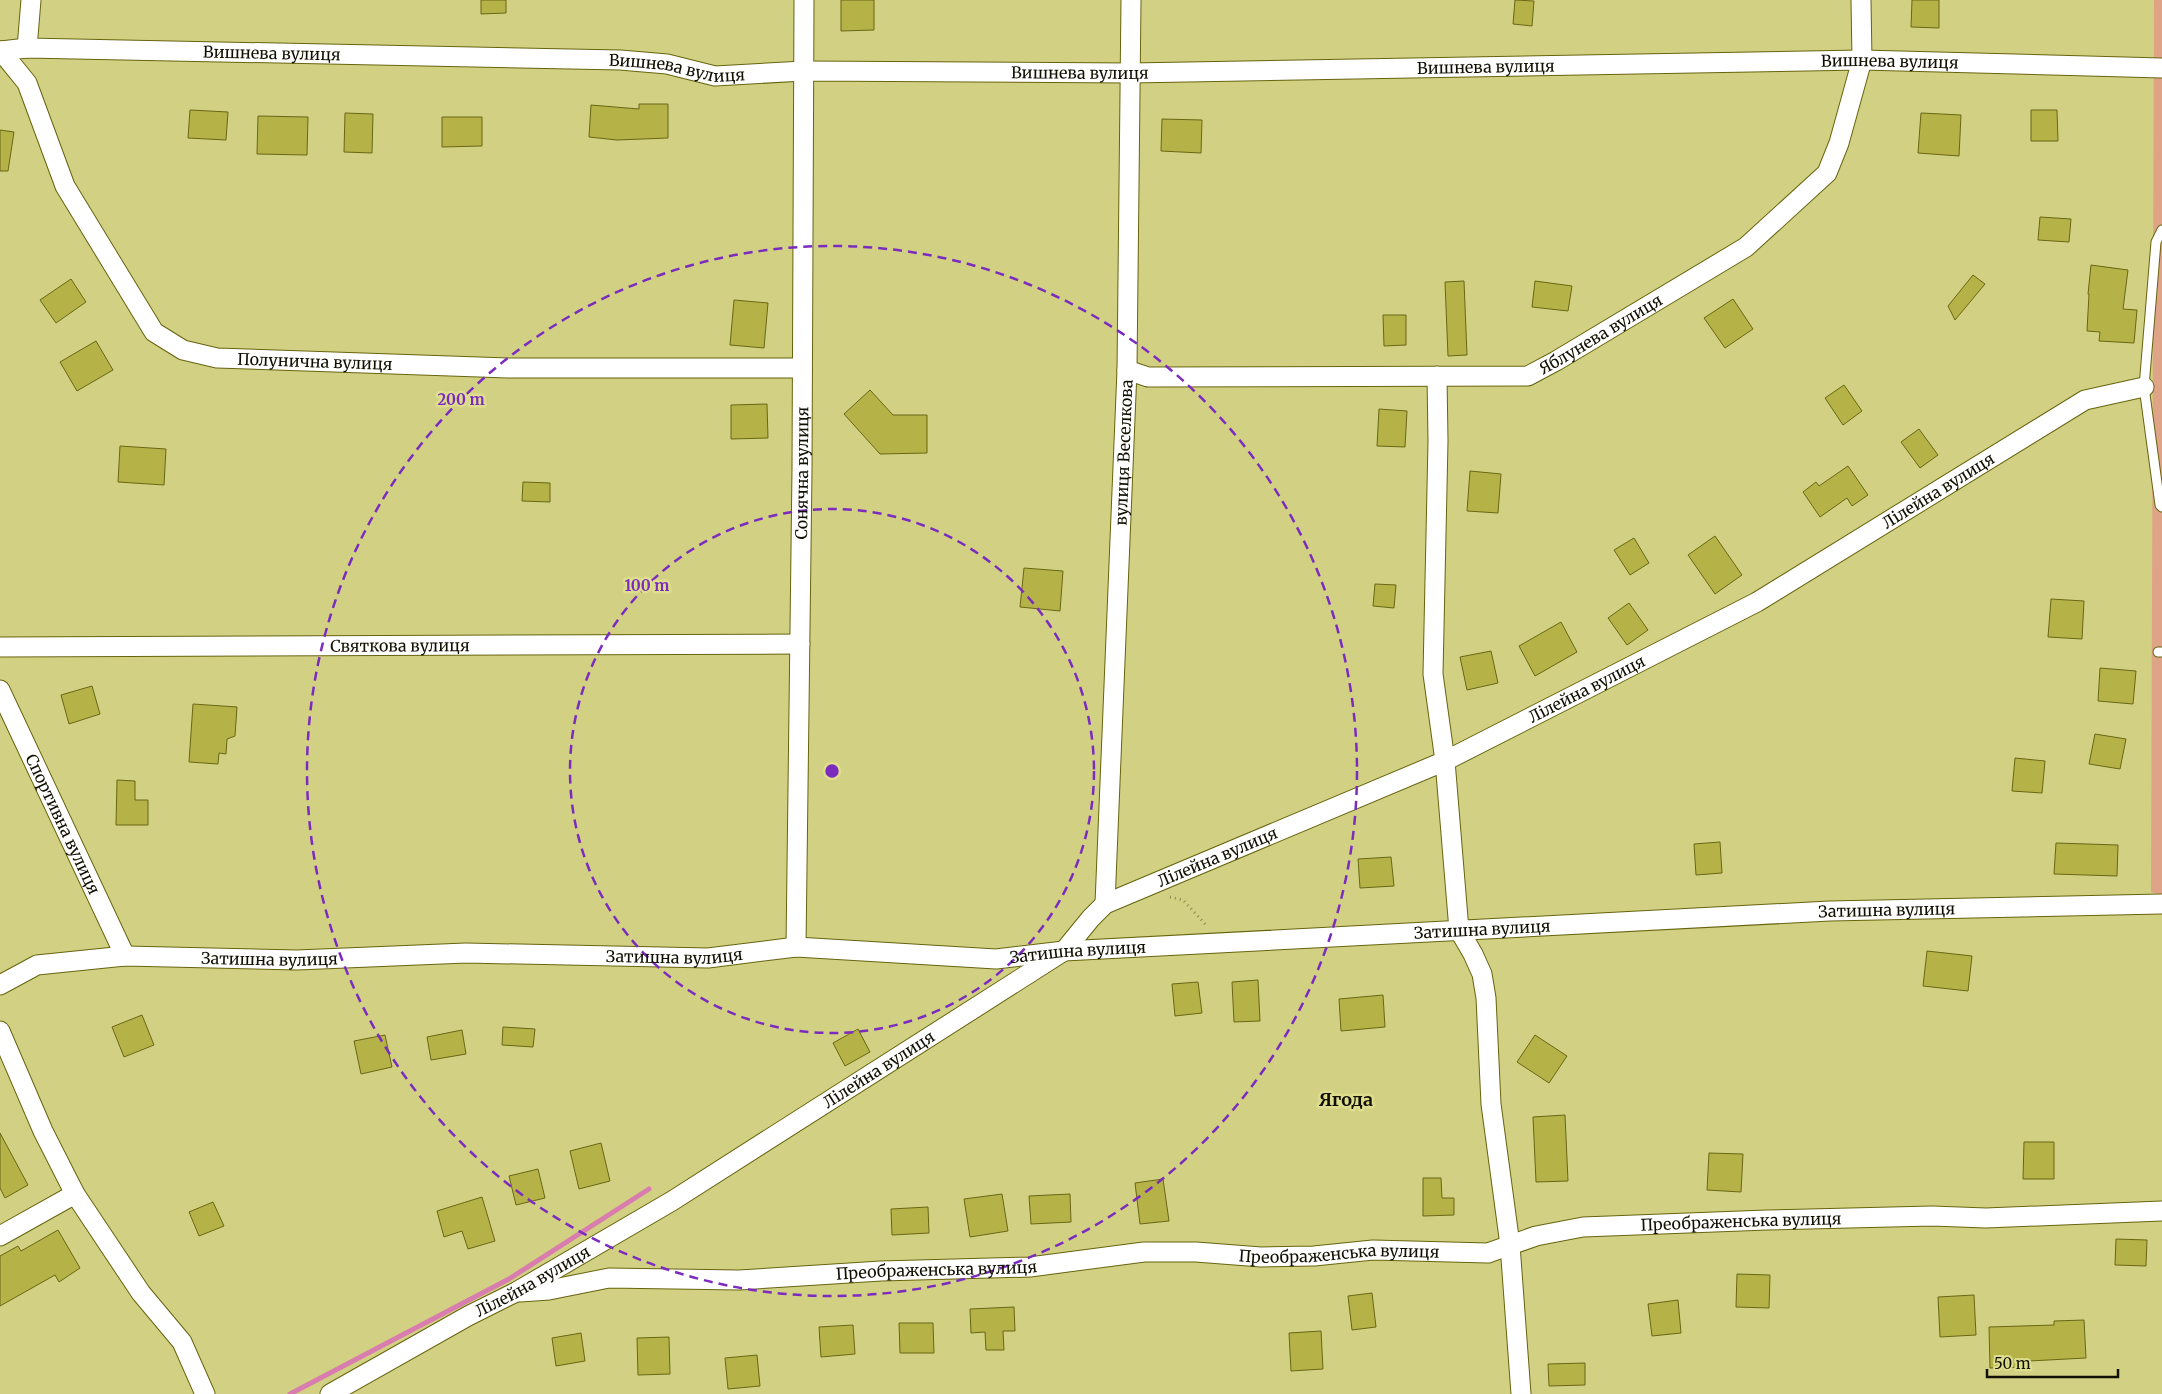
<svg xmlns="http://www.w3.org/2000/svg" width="2162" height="1394" viewBox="0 0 2162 1394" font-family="Merriweather,serif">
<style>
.green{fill:#dfa487}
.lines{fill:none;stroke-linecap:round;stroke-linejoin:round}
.stream{stroke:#d87dae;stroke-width:5}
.building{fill:#b5b248;stroke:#696714}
.lane-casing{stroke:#67640f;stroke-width:11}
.street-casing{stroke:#67640f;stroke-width:21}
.path{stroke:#898851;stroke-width:3;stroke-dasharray:1 4;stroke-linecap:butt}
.lane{stroke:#fff;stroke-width:9}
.street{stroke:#fff;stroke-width:19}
.ring{fill:none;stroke:#7b2cbf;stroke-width:2.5;stroke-dasharray:9 6}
.labels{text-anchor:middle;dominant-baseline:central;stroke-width:5;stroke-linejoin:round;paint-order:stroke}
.street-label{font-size:16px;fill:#100f00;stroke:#dfde8f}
.neighbourhood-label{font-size:18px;font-weight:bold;fill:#100f00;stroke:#dfde8f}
.centre{fill:#7b2cbf;stroke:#dfde8f;stroke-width:2.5}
.ring-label{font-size:15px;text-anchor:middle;font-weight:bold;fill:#7b2cbf;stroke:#dfde8f;stroke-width:5;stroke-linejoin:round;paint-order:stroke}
</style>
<rect width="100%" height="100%" fill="#d2d183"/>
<path class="green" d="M2154 0H2162V895L2151 892Z"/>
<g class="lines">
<path class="stream" d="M290 1394 509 1279 649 1189"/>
</g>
<path class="building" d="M481 0H506V13L481 14Z
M841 0H874V30L841 31Z
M1515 0 1534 1 1532 26 1513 24Z
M1912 0H1939V28L1911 27Z
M639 104H668V138L617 140 589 137 591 105 639 109Z
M190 110 228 112 226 140 188 138Z
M2031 110H2057L2058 141H2031Z
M345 113 373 114 372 153 344 152Z
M1921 113 1961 115 1959 156 1918 153Z
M258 116 308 117 307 155 257 154Z
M442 117H482V146L442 147Z
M1162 119 1202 120 1201 153 1161 151Z
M0 130 14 132 8 171H0Z
M2040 217 2071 219 2069 242 2038 240Z
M2091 265 2128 270 2123 309 2137 310 2134 343 2099 341 2100 332 2087 331 2089 294H2088Z
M1973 275 1985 284 1955 320 1948 306Z
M71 279 86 302 56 323 40 300Z
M1464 281 1467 355 1448 356 1445 282Z
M1535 281 1572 286 1568 311 1532 307Z
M1733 299 1753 329 1725 348 1704 318Z
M734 300 768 303 764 348 730 345Z
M1383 315H1406V345L1384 346Z
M96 341 113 370 77 391 60 362Z
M1844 385 1862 411 1843 425 1825 398Z
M870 390 893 415H927V453L880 454 844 414Z
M767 404 768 438 731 439V405Z
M1379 409 1407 411 1405 447 1377 446Z
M1919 429 1938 455 1920 468 1901 442Z
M120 446 166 449 164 485 118 482Z
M1848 466 1868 495 1852 506 1847 498 1820 517 1803 492 1816 482 1819 486Z
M1470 471 1501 474 1498 513 1467 511Z
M523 482 550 483V502L522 501Z
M1715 536 1742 575 1715 594 1688 555Z
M1634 538 1649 563 1630 575 1614 550Z
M1024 568 1063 571 1060 611 1020 607Z
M1375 584 1396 585 1394 608 1373 606Z
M2051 599 2084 601 2082 639 2048 637Z
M1629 603 1648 630 1627 645 1608 618Z
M1561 622 1577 652 1535 676 1519 646Z
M1491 651 1498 683 1467 690 1460 657Z
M2100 668 2136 671 2133 704 2098 701Z
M92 686 100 714 69 724 61 695Z
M193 704 237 707 235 736 227 739 226 754 219 753 218 764 189 762Z
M2095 734 2126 739 2120 769 2089 764Z
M2015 758 2045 761 2042 793 2012 791Z
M117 780 135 781V800H148V825H116Z
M1720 842 1722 873 1696 875 1694 844Z
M2056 843 2118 845 2117 876 2054 874Z
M1391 857 1394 886 1360 888 1358 859Z
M1927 951 1972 956 1968 991 1923 986Z
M1258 980 1260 1021 1234 1022 1232 982Z
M1198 982 1202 1013 1175 1016 1172 984Z
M1383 995 1385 1027 1341 1031 1339 999Z
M142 1015 154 1045 124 1057 112 1027Z
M503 1027 535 1029 533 1047 502 1045Z
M858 1029 870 1052 845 1066 833 1043Z
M462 1030 466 1054 431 1060 427 1037Z
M385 1035 392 1067 361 1074 354 1041Z
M1535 1035 1567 1056 1549 1083 1517 1062Z
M1565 1115 1568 1181 1536 1182 1533 1117Z
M0 1133 28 1185 5 1198 0 1188Z
M2024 1142H2054V1179H2023Z
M601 1143 610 1181 579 1189 570 1151Z
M1709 1153 1743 1154 1741 1192 1707 1190Z
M538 1169 545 1198 516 1205 509 1176Z
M1423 1178H1441L1442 1198H1454V1215L1423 1216Z
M1163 1179 1169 1221 1140 1224 1135 1183Z
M1002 1194 1008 1231 970 1237 964 1199Z
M1070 1194 1071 1222 1031 1224 1029 1196Z
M482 1197 495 1241 468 1249 462 1231 444 1237 437 1211Z
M213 1202 224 1226 199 1236 189 1212Z
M928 1207 929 1233 892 1235 891 1209Z
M58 1230 80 1268 59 1282 55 1275 0 1306V1256L18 1246 21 1251Z
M2116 1239 2147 1240 2146 1266 2115 1265Z
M1737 1274 1770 1275 1769 1308 1736 1307Z
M1372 1293 1376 1327 1352 1330 1348 1296Z
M1974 1295 1976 1335 1940 1337 1938 1297Z
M1678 1300 1681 1333 1652 1336 1648 1304Z
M1014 1307 1015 1331H1003L1004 1350H986L985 1332 971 1333 970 1309Z
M2084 1320 2086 1358 2029 1361V1367L1990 1368 1989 1327 2054 1325V1321Z
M899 1323H933L934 1353H900Z
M853 1325 855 1354 821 1357 819 1327Z
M1321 1331 1323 1369 1291 1371 1289 1333Z
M581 1333 585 1361 556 1366 552 1338Z
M669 1337 670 1374 638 1375 637 1338Z
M757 1355 760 1386 728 1389 725 1358Z
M1585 1363V1385L1549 1386 1548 1364Z"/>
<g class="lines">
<g class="lane-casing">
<path id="lane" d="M2162 230 2156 242 2144 387 2160 505 2162 507
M2158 652H2162"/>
</g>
<g class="street-casing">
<g id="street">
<path d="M27 48 31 0"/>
<path id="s1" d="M0 51 27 48 620 60 667 64 715 76 804 71 1131 73 1862 60 2162 68"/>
<path id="s2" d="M1 51 27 83 65 186 154 332 183 350 217 358 508 368H802"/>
<path id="s3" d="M1127 370 1148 377 1528 376 1556 361 1746 247 1827 173 1839 143 1862 60 1861 0"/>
<path d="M1437 376 1438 441 1433 674 1445 761 1459 930 1473 954 1482 974 1486 998 1491 1104 1510 1245 1521 1394"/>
<path id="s4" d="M0 647 800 644"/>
<path id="s5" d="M0 690 125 956"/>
<path id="s6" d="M1105 904 1127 370 1131 0"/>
<path id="s7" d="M796 947 802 470 804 0"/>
<path id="s8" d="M0 985 37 965 125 956 297 960 466 953 708 958 796 947 996 959 1064 951 1830 911 2162 904"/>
<path d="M0 1031 43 1131 75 1194 141 1293 182 1342 205 1394"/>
<path d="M0 1236 75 1194"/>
<path id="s9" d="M520 1292 549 1290 609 1278 739 1280 881 1271 1030 1267 1144 1252H1196L1261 1257 1314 1256 1373 1250 1488 1253 1536 1236 1583 1227 1767 1220 1932 1216 1986 1218 2162 1211"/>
<path id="s10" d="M330 1394 468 1316 516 1292 672 1201 1064 951 1091 918 1105 904 1445 761 1757 602 2085 400 2144 387"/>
</g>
</g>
<path class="path" d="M1170 897 1183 900 1207 926"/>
<use href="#lane" class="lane"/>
<use href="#street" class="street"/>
</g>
<g class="ring">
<circle cx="832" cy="771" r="262"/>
<circle cx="832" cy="771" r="525"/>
</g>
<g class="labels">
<g class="street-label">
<text stroke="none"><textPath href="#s1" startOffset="272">Вишнева вулиця</textPath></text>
<text stroke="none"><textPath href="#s1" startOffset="1892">Вишнева вулиця</textPath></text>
<text stroke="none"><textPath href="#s1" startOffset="678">Вишнева вулиця</textPath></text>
<text stroke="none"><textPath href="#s1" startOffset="1488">Вишнева вулиця</textPath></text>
<text stroke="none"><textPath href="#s1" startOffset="1082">Вишнева вулиця</textPath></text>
<text stroke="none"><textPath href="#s3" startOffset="486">Яблунева вулиця</textPath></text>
<text stroke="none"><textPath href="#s2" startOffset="489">Полунична вулиця</textPath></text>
<text stroke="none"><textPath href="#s6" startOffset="452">вулиця Веселкова</textPath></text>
<text stroke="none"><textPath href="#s7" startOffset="474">Сонячна вулиця</textPath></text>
<text stroke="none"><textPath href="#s10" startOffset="1852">Лілейна вулиця</textPath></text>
<text stroke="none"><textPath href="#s4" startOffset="400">Святкова вулиця</textPath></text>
<text stroke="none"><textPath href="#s10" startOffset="1448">Лілейна вулиця</textPath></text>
<text stroke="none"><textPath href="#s5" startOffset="148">Спортивна вулиця</textPath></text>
<text stroke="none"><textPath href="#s10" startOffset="1042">Лілейна вулиця</textPath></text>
<text stroke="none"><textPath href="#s8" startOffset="1895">Затишна вулиця</textPath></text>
<text stroke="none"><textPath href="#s8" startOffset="1490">Затишна вулиця</textPath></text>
<text stroke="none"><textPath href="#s8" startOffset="1085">Затишна вулиця</textPath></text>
<text stroke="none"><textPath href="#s8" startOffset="680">Затишна вулиця</textPath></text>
<text stroke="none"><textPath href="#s8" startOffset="275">Затишна вулиця</textPath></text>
<text stroke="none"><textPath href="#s10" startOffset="638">Лілейна вулиця</textPath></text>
<text stroke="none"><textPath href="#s9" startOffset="1228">Преображенська вулиця</textPath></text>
<text stroke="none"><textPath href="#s9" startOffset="822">Преображенська вулиця</textPath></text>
<text stroke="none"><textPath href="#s9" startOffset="418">Преображенська вулиця</textPath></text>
<text stroke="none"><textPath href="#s10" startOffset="232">Лілейна вулиця</textPath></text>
</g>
<g class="neighbourhood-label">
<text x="1346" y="1099">Ягода</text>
</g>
</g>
<circle cx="832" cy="771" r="8" class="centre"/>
<g class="ring-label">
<text x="461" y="405">200 m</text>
<text x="647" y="591">100 m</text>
</g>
<path d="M1987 1369v8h131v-8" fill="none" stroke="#100f00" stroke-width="2.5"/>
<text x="1994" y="1369" font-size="15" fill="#100f00" stroke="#dfde8f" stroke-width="4" paint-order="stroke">50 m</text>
</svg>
